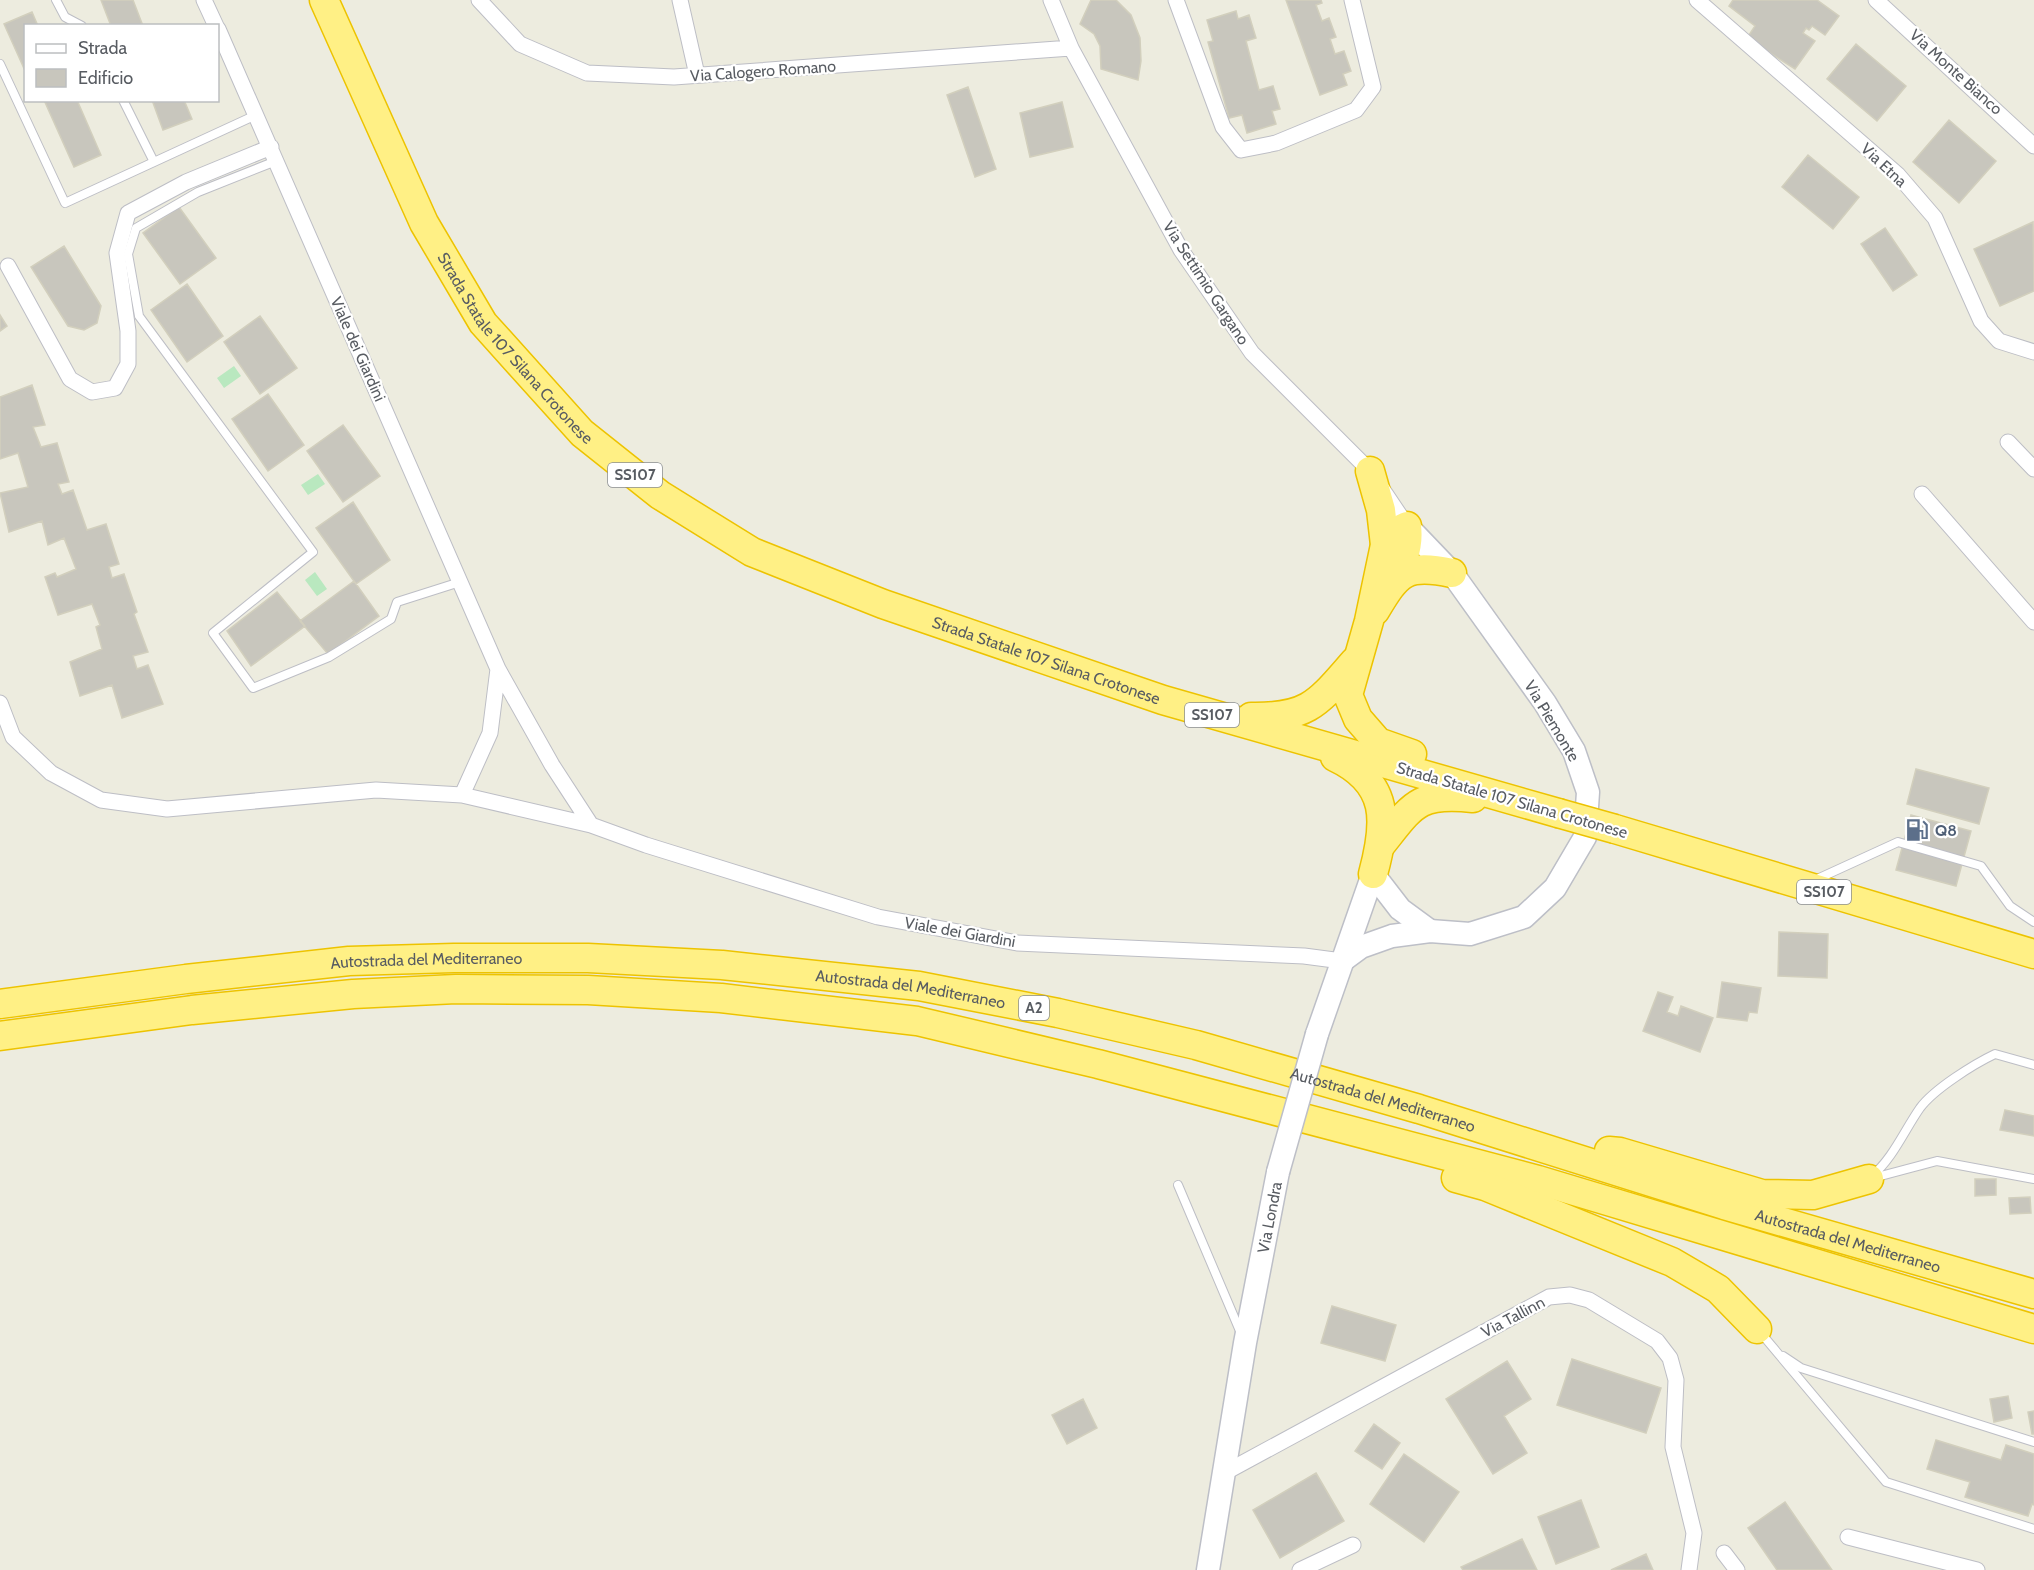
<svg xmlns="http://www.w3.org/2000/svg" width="2034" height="1570" viewBox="0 0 2034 1570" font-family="Cabin,sans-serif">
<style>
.green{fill:#b9e8bf}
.building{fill:#c8c6bd;stroke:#d2cfbd;stroke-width:1.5}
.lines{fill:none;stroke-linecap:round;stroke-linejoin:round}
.lane-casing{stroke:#bdbec5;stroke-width:10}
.street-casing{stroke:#bdbec5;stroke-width:17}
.secondary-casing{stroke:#bdbfc7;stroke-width:25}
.highway-casing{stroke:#edc300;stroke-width:31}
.lane{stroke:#fff;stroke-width:8}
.street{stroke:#fff;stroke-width:15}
.secondary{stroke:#fff;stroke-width:22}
.highway{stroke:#fff085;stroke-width:28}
.secondary-bridge-casing{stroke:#bdbfc7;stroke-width:25;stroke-linecap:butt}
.highway-bridge-casing{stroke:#edc300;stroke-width:31;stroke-linecap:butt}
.secondary-bridge{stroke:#fff;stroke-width:22}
.highway-bridge{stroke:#fff085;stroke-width:28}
.labels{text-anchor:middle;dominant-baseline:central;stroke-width:4.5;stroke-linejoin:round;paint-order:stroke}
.shield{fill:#fff;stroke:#8a8d91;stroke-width:1.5}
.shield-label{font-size:15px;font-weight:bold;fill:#585c62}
.street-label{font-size:16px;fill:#585c62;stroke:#fff}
.service-label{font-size:16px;font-weight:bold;fill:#4e5e75;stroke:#fff;text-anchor:start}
</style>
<rect width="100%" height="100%" fill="#edecdf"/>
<path class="green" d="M234 366 241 376 224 388 217 378Z
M318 474 325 484 308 495 301 485Z
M315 572 327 589 317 596 305 580Z"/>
<path class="building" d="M101 0H133L143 26H111Z
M1091 0H1116L1131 15 1140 38 1141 61 1138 80 1101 69 1100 46 1094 34 1080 24Z
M1286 0H1321L1322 3 1316 5 1322 21 1329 18 1336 37 1330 39 1335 54 1344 51 1351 71 1343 74 1347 85 1320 95Z
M1733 0H1817L1839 16 1825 35 1812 26 1809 30 1806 28 1803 33 1815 41 1795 69 1747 38 1755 26 1729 6Z
M1236 11 1238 19 1249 15 1256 38 1246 41 1259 90 1273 86 1280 109 1272 111 1276 124 1247 133 1242 115 1229 118 1208 42 1213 41 1207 20Z
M32 12 38 26H26V73L4 24Z
M1856 44 1906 86 1877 121 1827 79Z
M968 87 996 169 975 177 947 95Z
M44 100H77L101 155 74 167Z
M152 100H184L192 119 163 130Z
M1062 102 1073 147 1030 157 1020 113Z
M1949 120 1996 161 1959 203 1913 162Z
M1808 155 1859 197 1833 229 1782 187Z
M179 207 216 258 180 284 143 233Z
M2033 222 2034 291 2000 306 1974 249Z
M1885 228 1917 275 1893 291 1861 244Z
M64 246 101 306 97 323 84 330 68 326 31 267Z
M187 284 223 336 187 362 151 310Z
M0 315 7 326 0 331Z
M260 316 297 368 260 394 224 342Z
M32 385 45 425 33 427 41 447 57 443 69 482 58 484 62 494 73 490 87 530 106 524 119 564 109 567 112 578 124 574 137 612 134 614 148 652 133 656 137 669 148 665 163 704 122 718 112 685 80 696 70 662 102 649 96 627 100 625 92 604 58 615 45 577 55 573 57 577 76 569 64 538 48 545 42 521 9 532 0 493 28 487 18 453 0 459V397Z
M268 394 304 445 268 471 232 419Z
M343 425 380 476 343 502 307 451Z
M353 502 390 560 356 584 316 528Z
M354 581 379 616 328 654 300 621Z
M277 592 305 626 251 666 227 631Z
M1916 769 1989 788 1979 824 1907 804Z
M1911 815 1971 831 1956 886 1896 870Z
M1779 932 1828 934 1827 978 1778 976Z
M1722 982 1761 988 1757 1013 1749 1012 1747 1021 1717 1017Z
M1658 992 1673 997 1667 1012 1678 1016 1681 1006 1713 1018 1700 1052 1643 1031Z
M2005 1110 2034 1116V1136L2000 1130Z
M1975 1179H1996V1195L1975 1196Z
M2030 1197 2031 1213 2010 1214 2009 1198Z
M1332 1306 1396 1325 1385 1361 1321 1343Z
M1572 1359 1661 1388 1646 1433 1557 1405Z
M1507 1361 1531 1399 1504 1416 1527 1453 1493 1474 1446 1399Z
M2008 1396 2012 1418 1994 1422 1990 1399Z
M1083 1399 1097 1428 1067 1444 1052 1415Z
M2034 1411V1434H2032L2028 1412Z
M1374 1424 1400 1443 1382 1469 1355 1451Z
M1936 1440 2001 1460 2006 1445 2034 1454V1505L2032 1504 2028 1516 1965 1497 1970 1482 1927 1469Z
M1404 1454 1459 1492 1424 1542 1370 1504Z
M1316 1473 1344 1521 1280 1558 1253 1510Z
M1581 1500 1599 1547 1556 1564 1538 1517Z
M1785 1502 1832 1570H1777L1748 1528Z
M1522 1539 1537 1570H1463L1461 1567Z
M1646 1554 1653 1570H1611Z"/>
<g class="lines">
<g class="lane-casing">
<path id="lane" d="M56 0 65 17 82 26
M0 64 65 203 256 115
M123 100 154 162
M276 161 198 192 136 228 128 254 139 316 313 552 213 633 253 688 329 657 391 619 397 602 460 582
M1815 880 1898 842 1981 866 2010 906 2034 922
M1872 1176C1893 1158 1904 1131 1920 1108 1934 1089 1974 1064 1995 1054L2034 1065
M1873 1178 1937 1161 2034 1179
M1178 1185 1240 1331
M1760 1332 1886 1482 2034 1529
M1783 1356 1801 1368 2034 1442"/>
</g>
<g class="street-casing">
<path id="street" d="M204 0 216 26
M479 0 520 44 587 73 674 77 1071 48
M680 0 697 75
M1051 0 1071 48 1181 250 1252 353 1370 471 1407 526
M1176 0 1223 127 1241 150 1276 143 1356 110 1373 87 1352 0
M1697 0 1898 175 1935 218 1981 321 1999 341 2034 352
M1876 0 2034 146
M218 29 498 669 552 765 591 825
M8 266 70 379 92 392 115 388 128 364V331L117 253 128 213 186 182 271 147
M2008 442 2034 469
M1922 494 2034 622
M0 703 13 737 51 773 101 800 167 809 376 790 462 795 591 825 646 845 878 917 1017 943 1304 956 1342 961
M462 795 490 733 498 669
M1226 1472 1549 1297 1570 1295 1589 1300 1657 1341 1670 1358 1676 1380 1673 1447 1694 1533 1689 1570
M1848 1537 1977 1570
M1724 1553 1737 1570
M1300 1570 1353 1545"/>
</g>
<g class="secondary-casing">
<g id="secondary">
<path d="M1373 874 1400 909 1430 931"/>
<path d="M1342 961 1361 947 1392 936 1430 931 1470 934 1524 917 1555 888 1585 837 1588 792 1574 751 1545 703 1452 573 1407 526"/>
<path d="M1317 1034 1373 874"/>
<path id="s1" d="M1208 1570 1245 1343 1278 1172"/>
</g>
</g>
<g class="highway-casing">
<g id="highway">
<path id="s2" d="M324 0 424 223 483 323 582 433 660 495 752 552 883 604 1163 700 1558 813"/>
<path d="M1370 471 1381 510 1385 545 1369 621 1348 695 1358 719 1378 742 1412 754"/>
<path d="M1385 545 1395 532 1407 526C1410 549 1401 565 1390 585"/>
<path d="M1375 611C1398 572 1406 563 1452 573"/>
<path d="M1251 717C1309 718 1318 703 1354 662"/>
<path d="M1335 757C1390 783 1387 822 1373 874"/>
<path d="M1615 829 2034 954"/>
<path d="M1380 846C1413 805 1417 792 1473 798"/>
<path id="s3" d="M0 1004 186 979 349 961 454 958H588L722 965 919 986 1058 1013 1196 1045 1419 1109 1724 1205 2034 1294"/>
<path d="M0 1036 192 1010 353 994 456 989 588 990 721 998 917 1021 1098 1064 1538 1180 2034 1329"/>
<path d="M1609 1151 1620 1152 1762 1194 1813 1195 1869 1179"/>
<path d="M1456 1178 1485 1186 1672 1262 1718 1289 1757 1329"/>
</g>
</g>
<use href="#lane" class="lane"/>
<use href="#street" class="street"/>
<use href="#secondary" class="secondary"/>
<use href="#highway" class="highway"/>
<g class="secondary-bridge-casing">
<path id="secondary-bridge" d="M1278 1172 1317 1034"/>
</g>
<g class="highway-bridge-casing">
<path id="highway-bridge" d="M1558 813 1615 829"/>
</g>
<use href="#secondary-bridge" class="secondary-bridge"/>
<use href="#highway-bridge" class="highway-bridge"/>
</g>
<defs>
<g id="fuel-bare" transform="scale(1.8)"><path d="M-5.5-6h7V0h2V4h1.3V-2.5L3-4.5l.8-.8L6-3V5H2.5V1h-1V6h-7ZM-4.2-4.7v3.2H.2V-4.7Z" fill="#5c6f8a" stroke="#fff" stroke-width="2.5" paint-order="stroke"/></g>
</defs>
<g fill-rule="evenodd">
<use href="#fuel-bare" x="1917" y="830"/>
</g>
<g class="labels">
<g class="shield">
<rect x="608" y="463" width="54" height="24" rx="4.5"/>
<rect x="1185" y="703" width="54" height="24" rx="4.5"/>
<rect x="1797" y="880" width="54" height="24" rx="4.5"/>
<rect x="1019" y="996" width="30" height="24" rx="4.5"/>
</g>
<g class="shield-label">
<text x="635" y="475">SS107</text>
<text x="1212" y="715">SS107</text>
<text x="1824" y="892">SS107</text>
<text x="1034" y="1008">A2</text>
</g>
<g class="street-label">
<text transform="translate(763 71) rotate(-4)">Via Calogero Romano</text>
<text transform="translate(1956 72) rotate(42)">Via Monte Bianco</text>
<text transform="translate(1884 165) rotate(43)">Via Etna</text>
<text transform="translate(1206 283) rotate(57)">Via Settimio Gargano</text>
<text stroke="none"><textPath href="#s2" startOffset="400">Strada Statale 107 Silana Crotonese</textPath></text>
<text transform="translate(358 349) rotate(66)">Viale dei Giardini</text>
<text stroke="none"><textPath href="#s2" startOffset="1030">Strada Statale 107 Silana Crotonese</textPath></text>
<text transform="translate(1552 721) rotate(59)">Via Piemonte</text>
<text transform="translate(1512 800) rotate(16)">Strada Statale 107 Silana Crotonese</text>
<text transform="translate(960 932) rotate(10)">Viale dei Giardini</text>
<text stroke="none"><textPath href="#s3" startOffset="429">Autostrada del Mediterraneo</textPath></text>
<text stroke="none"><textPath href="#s3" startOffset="915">Autostrada del Mediterraneo</textPath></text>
<text stroke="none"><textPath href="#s3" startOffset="1401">Autostrada del Mediterraneo</textPath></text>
<text stroke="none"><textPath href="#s1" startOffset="358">Via Londra</textPath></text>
<text stroke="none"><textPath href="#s3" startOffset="1887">Autostrada del Mediterraneo</textPath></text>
<text transform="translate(1513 1317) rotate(-28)">Via Tallinn</text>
</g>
<g class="service-label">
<text x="1935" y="830">Q8</text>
</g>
</g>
<rect x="24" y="24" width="195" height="78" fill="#ffffff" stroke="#bcbec0" stroke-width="1.5"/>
<rect x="36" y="44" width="30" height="9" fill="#ffffff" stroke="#bcbec0" stroke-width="1.5"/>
<text x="78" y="54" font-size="18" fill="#585c62">Strada</text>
<rect x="36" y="69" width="30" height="18" fill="#c8c6bd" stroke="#bcbec0" stroke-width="1.5"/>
<text x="78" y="84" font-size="18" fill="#585c62">Edificio</text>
</svg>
